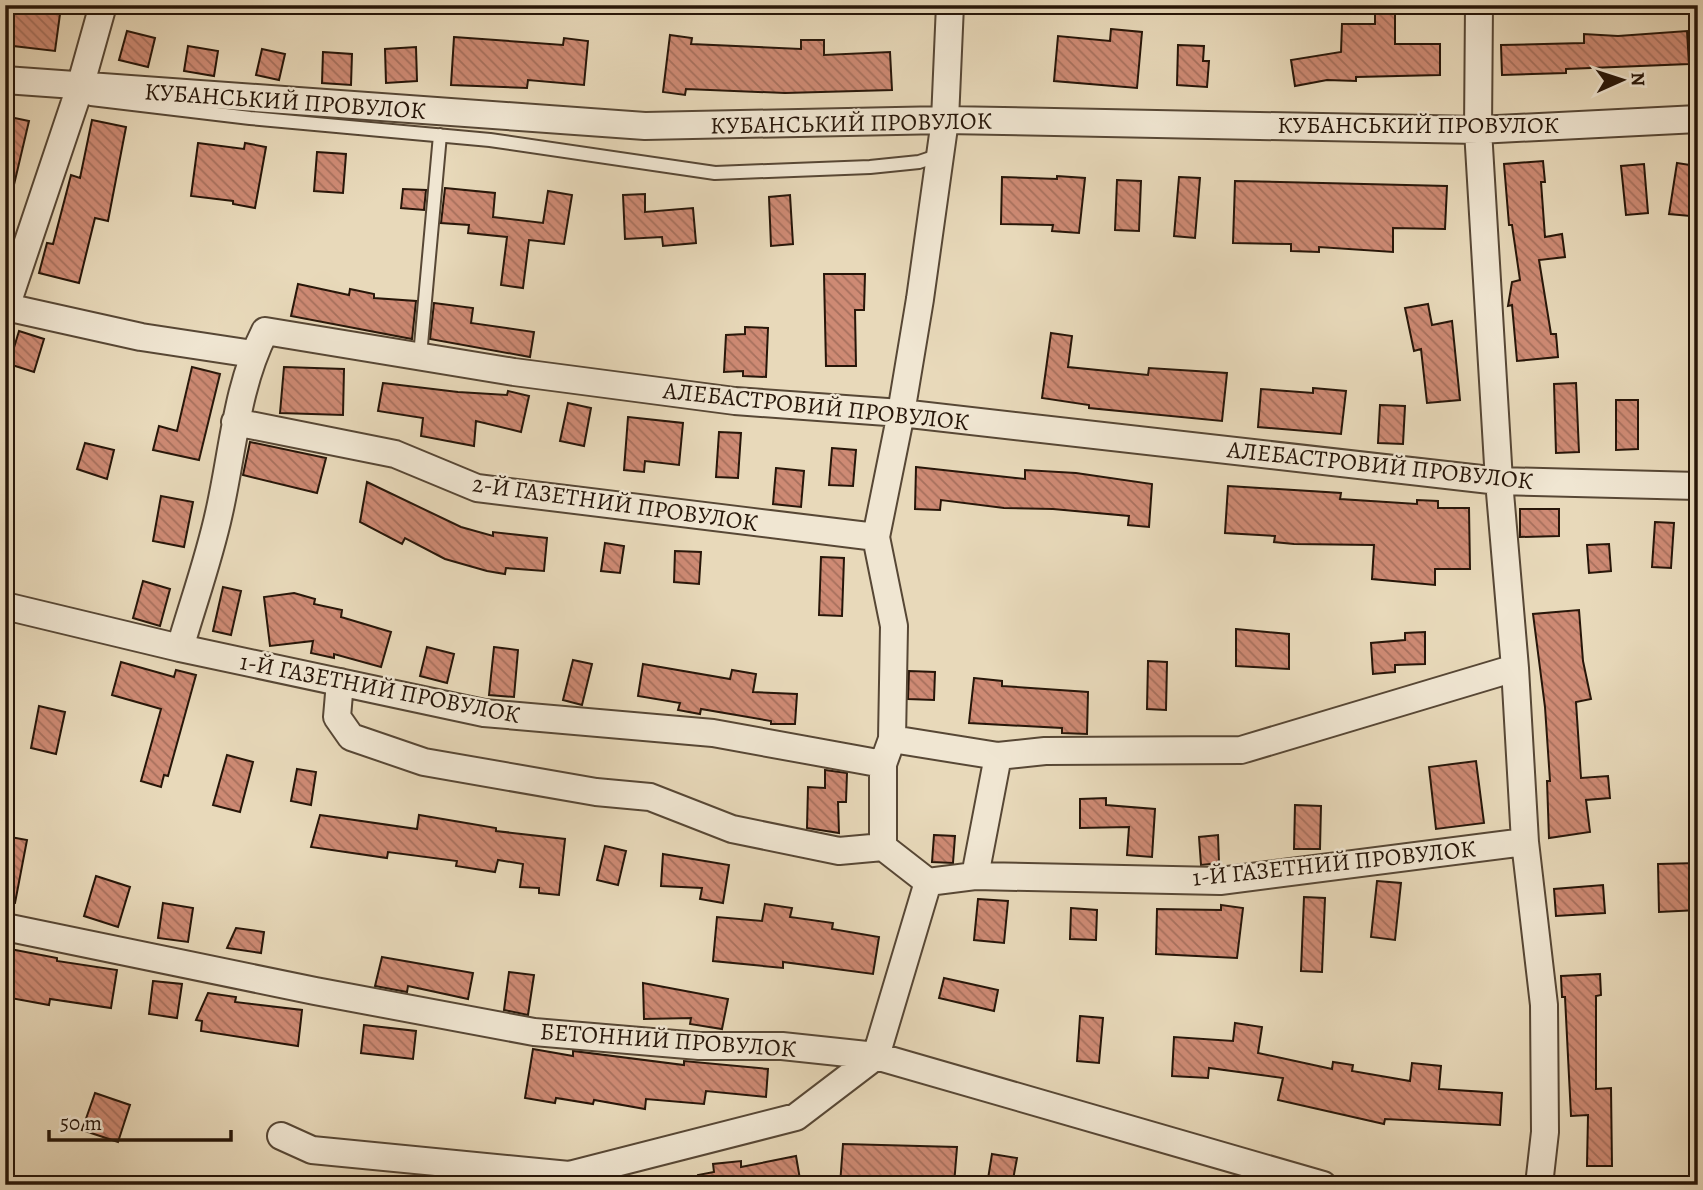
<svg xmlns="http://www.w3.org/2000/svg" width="1703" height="1190" viewBox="0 0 1703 1190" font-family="Alegreya,serif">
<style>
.building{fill:url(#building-back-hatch);stroke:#271609;stroke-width:2}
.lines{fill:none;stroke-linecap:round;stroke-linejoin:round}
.service-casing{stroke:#574735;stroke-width:16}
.minor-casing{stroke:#574735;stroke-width:30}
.service{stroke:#f0e6d2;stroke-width:12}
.minor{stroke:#f0e6d2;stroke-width:26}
.labels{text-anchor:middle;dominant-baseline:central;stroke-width:5;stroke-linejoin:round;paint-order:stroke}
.street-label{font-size:24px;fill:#271609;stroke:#f0e6d2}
</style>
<defs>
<pattern id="building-back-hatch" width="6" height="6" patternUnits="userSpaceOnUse" patternTransform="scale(1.75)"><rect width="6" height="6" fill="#ce8a74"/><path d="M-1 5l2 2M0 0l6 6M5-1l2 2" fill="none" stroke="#a7705d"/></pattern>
</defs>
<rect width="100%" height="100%" fill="#e8d9ba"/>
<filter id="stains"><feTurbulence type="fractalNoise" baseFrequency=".00286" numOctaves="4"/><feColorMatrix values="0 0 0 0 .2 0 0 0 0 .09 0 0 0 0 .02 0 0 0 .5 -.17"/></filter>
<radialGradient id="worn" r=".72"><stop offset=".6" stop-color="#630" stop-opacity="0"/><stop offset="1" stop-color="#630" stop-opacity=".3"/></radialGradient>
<path class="building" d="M1375 5H1395V44H1440V75L1356 77V81L1327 80 1295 86 1291 60 1341 52 1342 24H1375Z
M5 7 60 14 55 51 5 45Z
M1111 29 1142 32 1137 88 1054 81 1058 36 1110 41Z
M127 31 155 38 148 67 119 60Z
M1687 31 1689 64 1566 69V73L1502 75 1501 45 1584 43V34L1618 36Z
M670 35 692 38 691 44 801 49V40H824V55L890 52 892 90 785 93 686 89 685 95 663 92Z
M454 37 563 45 564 38 588 41 584 85 528 80 527 88 451 85Z
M1178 45 1204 46 1203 61H1209L1207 87 1177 85Z
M188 46 218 51 214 76 184 71Z
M416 47 417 81 386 83 385 49Z
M262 49 285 54 279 80 256 75Z
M323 52 352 54 351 85 322 83Z
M5 116 29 121 13 189 5 188Z
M92 120 126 127 108 221 95 218 79 283 39 273 47 243 53 244 71 175 80 178Z
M198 143 244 149 245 143 266 147 255 208 233 204V201L191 196Z
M317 152 346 154 343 193 314 191Z
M1543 161 1545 182H1541L1545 237 1562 234 1565 257 1539 260 1551 334H1556L1558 357 1517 361 1512 305 1508 306 1512 282 1520 280 1512 225H1509L1504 164Z
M1677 163 1697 166 1690 216 1669 214Z
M1644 164 1648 213 1626 215 1621 166Z
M1057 176 1085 178 1079 233 1052 231 1053 225 1001 224 1002 177 1057 179Z
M1179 177 1200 178 1195 238 1174 236Z
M1117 180 1141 181 1139 231 1115 230Z
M1235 181 1447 186 1445 229 1393 228V252L1319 247V252L1291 251V244L1233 243Z
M445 188 495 193 493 217 543 223 548 191 572 195 564 244 529 240 523 288 501 285 507 237 468 233 469 225 441 223Z
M403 189 426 190 424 210 401 208Z
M645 194V212L693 208 696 243 663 246 662 237 625 239 623 195Z
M790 195 793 244 771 246 769 197Z
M824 274H865L864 310H855L856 366H826Z
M298 284 349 295 350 289 374 294V298L416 301 412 339 291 316Z
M434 303 473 308 471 323 534 332 530 357 430 339Z
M1428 304 1432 325 1452 321 1460 400 1427 403 1421 349 1414 351 1405 308Z
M745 327 768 328 766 377 743 376V371L724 372 726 335 745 334Z
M19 331 44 339 34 372 9 364Z
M1051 333 1072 336 1068 367 1148 375 1149 368 1227 373 1222 421 1089 408V405L1042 398Z
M192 367 220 374 199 460 153 450 159 426 177 431Z
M284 367 344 369 343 415 280 413Z
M383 383 458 392 507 395 508 391 529 396 521 432 476 421 474 446 421 436 423 418 378 411Z
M1576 383 1579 452 1556 453 1554 384Z
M1313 388 1346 391 1341 434 1258 427 1261 389 1313 393Z
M1616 400H1638V449L1616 450Z
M568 403 591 408 584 446 560 441Z
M1380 405 1405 406 1403 444 1378 443Z
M628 417 683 423 679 465 645 461 644 472 624 470Z
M719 432 741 433 738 478 716 477Z
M250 442 326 458 317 493 243 475Z
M85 443 114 450 107 479 77 469Z
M832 448 856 450 853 486 829 485Z
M916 467 1025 479V470L1076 473 1152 484 1149 527 1128 525 1129 516 1053 509 1004 508 941 500 940 510 915 509Z
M776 468 804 471 801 507 773 504Z
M367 482 461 527 493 536V532L547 538 544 571 506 568 505 574 487 571 445 559 405 538 402 544 360 522Z
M1228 486 1341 493 1340 499 1417 504V500L1438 501V508H1469L1470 569H1435V585L1372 579 1374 545 1294 544 1274 542 1275 536 1225 533Z
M161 496 193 502 184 547 153 541Z
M1520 509H1559V536L1520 537Z
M1655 522 1674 523 1671 568 1652 567Z
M605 543 624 546 620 573 601 571Z
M1609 544 1611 571 1589 573 1587 545Z
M675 551 701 552 699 584 674 582Z
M821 557 844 558 842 616 819 615Z
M143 581 170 589 160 626 133 618Z
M223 587 241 591 231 635 213 631Z
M294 593 315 599 314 604 342 610 341 617 391 632 381 667 334 654V658L311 653 313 641 270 646 264 597Z
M1579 610 1583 661 1591 699 1576 702 1581 778 1608 776 1610 798 1586 800 1590 832 1549 838 1547 781H1550L1545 707 1533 614Z
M1236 629 1289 634V669L1236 666Z
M1425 632V664L1395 665V672L1373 674 1371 643 1405 640V633Z
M427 647 454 654 447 683 420 676Z
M494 647 518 650 514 697 489 695Z
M573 660 592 664 582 705 563 700Z
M1148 661 1167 662 1166 710 1147 709Z
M121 662 174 677 176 670 196 675 168 776 164 775 161 787 141 781 161 709 112 695Z
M643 664 730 679 732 670 756 674 753 692 797 694 795 724H771V721L701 709 700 714 678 710 680 703 638 696Z
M909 671 935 672 934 700 908 699Z
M974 678 1002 681V686L1088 692 1087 734 1062 733V728L969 723Z
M39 706 65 712 56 754 31 748Z
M227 755 253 762 240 812 213 805Z
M1476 761 1484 823 1436 829 1429 767Z
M297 769 316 772 311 805 291 801Z
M825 770 847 773 846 802H838L839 833 807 828 808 787 825 788Z
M1106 798V805L1155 809 1152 857 1127 855 1129 827 1080 828V799Z
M1295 805 1321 806 1320 849H1294Z
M320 815 417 829 419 815 496 828V831L565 839 559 895 539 893V888L520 887 523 864 498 860 495 872 456 866 457 861 388 852 387 858 311 847Z
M934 835 955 836 953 863 932 862Z
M1218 835 1219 863 1201 865 1199 837Z
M5 836 27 840 15 903 5 902Z
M605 846 626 851 618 885 597 880Z
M663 854 729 865 723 903 700 899 702 888 661 886Z
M1698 863V910L1659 912 1658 864Z
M96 876 130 887 118 927 84 916Z
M1377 881 1401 883 1395 940 1371 937Z
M1603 885 1605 913 1556 916 1554 889Z
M1304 897 1325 898 1322 972 1301 971Z
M978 899 1008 901 1004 943 974 940Z
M163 903 193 908 188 942 158 938Z
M765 904 792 908 790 917 833 923 832 929 879 937 873 974 783 962V968L713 961 717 917 762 921Z
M1221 905 1243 908 1237 958 1156 954 1157 909 1221 910Z
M1071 908 1097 910 1096 940 1070 939Z
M236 928 264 932 261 953 227 948Z
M5 948 57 958V961L117 970 111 1008 50 999 49 1005 5 997Z
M382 957 473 973 468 999 408 986 407 992 375 986Z
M509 972 534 975 528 1015 504 1010Z
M1600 974 1601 995 1596 996V1089L1611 1088 1612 1166H1587L1588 1115 1571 1116 1565 997H1562L1561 976Z
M944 978 998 990 994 1011 939 998Z
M153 981 182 984 177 1018 149 1014Z
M643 983 728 999 722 1029 690 1024 691 1018 644 1019Z
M208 993 236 997 235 1002 302 1010 298 1046 201 1031 202 1021 196 1020Z
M1080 1016 1103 1018 1099 1063 1077 1061Z
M1235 1023 1262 1027 1258 1053 1332 1069 1333 1062 1353 1065 1352 1071 1410 1081 1412 1063 1441 1066 1439 1089 1502 1093 1500 1125 1385 1119 1384 1124 1278 1100 1283 1078 1209 1068 1208 1078 1172 1076 1174 1037 1233 1041Z
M364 1025 416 1031 413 1059 361 1053Z
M533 1049 573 1056V1051L684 1065V1061L768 1069 766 1097 706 1091 704 1104 646 1099 645 1109 594 1100 593 1104 556 1098 555 1103 525 1098Z
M95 1093 130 1105 118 1142 82 1130Z
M843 1144 957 1147 954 1185H840Z
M992 1154 1017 1158 1012 1185H987Z
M796 1156 801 1185H699L698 1175 714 1172 713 1164 741 1161V1167Z"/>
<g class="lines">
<g class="service-casing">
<path id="service" d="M91 99 250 118 490 140 715 173 870 167 919 162 940 155
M420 356 440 135"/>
</g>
<g class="minor-casing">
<path id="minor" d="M1479 5 1478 130 1499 481 1515 668 1525 842 1544 1005 1545 1132 1539 1185
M5 80 645 126 945 120 1478 130 1698 119
M6 307 141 337 253 354
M5 310 80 87 103 5
M235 422 395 454 477 488 876 537
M5 606 180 648 484 713 713 733 883 764
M180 648C193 603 209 559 219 513 233 452 236 388 265 331L514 372 735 401 901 413 1499 481 1698 486
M340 682 337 717 351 737 424 762 596 792 650 797 732 829 839 851 883 847
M892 739 998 756
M975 876 998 756 1045 751 1241 750 1515 668
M928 882 975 876 1220 881 1525 842
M5 927 315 991 534 1032 699 1046H782L876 1056 1323 1185
M281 1136 312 1150 569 1175 796 1117 876 1056 928 882 883 847V764L892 739 894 626 876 537 901 413 920 299 945 120 950 5"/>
</g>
<use href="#service" class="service"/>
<use href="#minor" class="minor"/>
</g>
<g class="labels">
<g class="street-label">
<text transform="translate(285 101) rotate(4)">КУБАНСЬКИЙ ПРОВУЛОК</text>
<text transform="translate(851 123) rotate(-1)">КУБАНСЬКИЙ ПРОВУЛОК</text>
<text x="1418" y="125">КУБАНСЬКИЙ ПРОВУЛОК</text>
<text transform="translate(816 406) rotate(6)">АЛЕБАСТРОВИЙ ПРОВУЛОК</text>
<text transform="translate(1380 465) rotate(6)">АЛЕБАСТРОВИЙ ПРОВУЛОК</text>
<text transform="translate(615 503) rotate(8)">2-Й ГАЗЕТНИЙ ПРОВУЛОК</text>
<text transform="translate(380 688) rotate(11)">1-Й ГАЗЕТНИЙ ПРОВУЛОК</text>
<text transform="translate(1334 863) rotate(-6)">1-Й ГАЗЕТНИЙ ПРОВУЛОК</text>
<text transform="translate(668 1040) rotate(4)">БЕТОННИЙ ПРОВУЛОК</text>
</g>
</g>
<rect width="1703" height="1190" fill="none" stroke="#e8d9ba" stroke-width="28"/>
<rect x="7" y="7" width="1689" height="1176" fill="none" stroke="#271609" stroke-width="3.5"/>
<rect x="14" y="14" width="1675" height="1162" fill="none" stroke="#271609" stroke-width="2"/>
<g transform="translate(1622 80) rotate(87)" stroke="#f0e6d2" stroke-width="5" paint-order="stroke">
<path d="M0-5L12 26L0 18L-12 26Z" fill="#271609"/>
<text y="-10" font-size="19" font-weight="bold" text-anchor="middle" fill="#271609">N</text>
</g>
<path d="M49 1130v10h182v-10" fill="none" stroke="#271609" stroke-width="3.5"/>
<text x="60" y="1130" font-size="21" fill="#271609" stroke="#f0e6d2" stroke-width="5" paint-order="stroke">50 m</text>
<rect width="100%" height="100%" filter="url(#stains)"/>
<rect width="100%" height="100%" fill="url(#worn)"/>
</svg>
